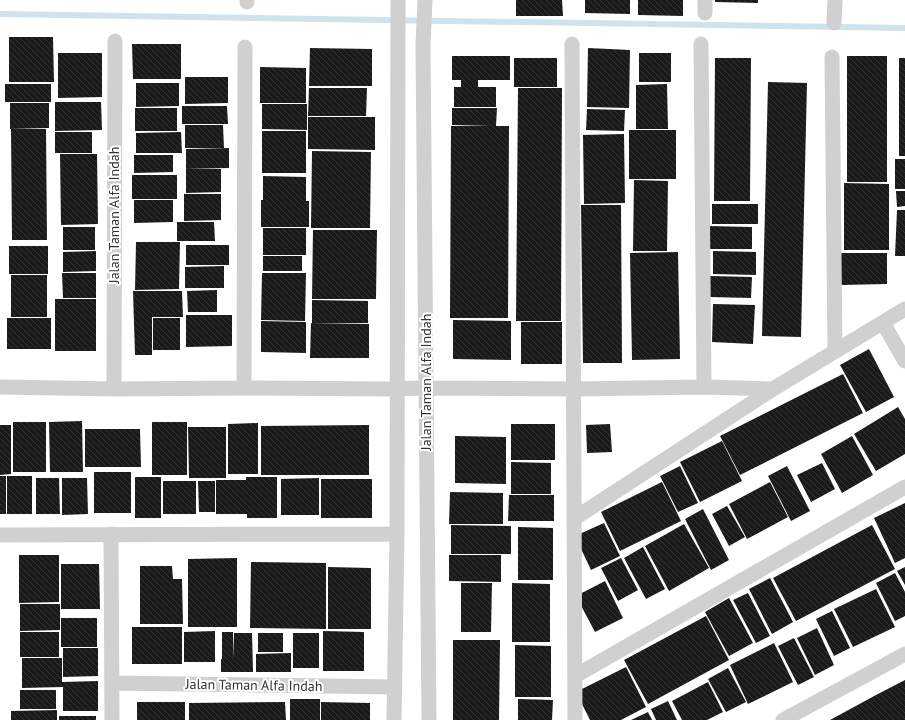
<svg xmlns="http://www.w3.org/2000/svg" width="905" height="720" viewBox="0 0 905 720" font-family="'PT Sans',sans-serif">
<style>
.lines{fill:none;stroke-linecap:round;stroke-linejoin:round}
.stream{stroke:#cfe2ee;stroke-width:6}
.building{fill:url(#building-back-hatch)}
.street{stroke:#d0d0d0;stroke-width:15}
.labels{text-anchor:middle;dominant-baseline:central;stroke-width:4;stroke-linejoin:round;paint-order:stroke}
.street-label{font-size:14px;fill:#333;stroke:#fff}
</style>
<defs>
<pattern id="building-back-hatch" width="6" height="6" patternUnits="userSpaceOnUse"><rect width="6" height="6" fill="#1a1a1a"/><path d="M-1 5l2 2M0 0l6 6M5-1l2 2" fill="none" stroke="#333"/></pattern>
</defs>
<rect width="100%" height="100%" fill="#fff"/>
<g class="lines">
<path class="stream" d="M0 14 905 28"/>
</g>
<path class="building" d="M516 0H562L563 16H516Z
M585 0H630V14L585 13Z
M638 0H683V16L638 15Z
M715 0H758V3L715 2Z
M9 37H53L54 82H9Z
M132 44H181V79H133Z
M310 48 372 49V86H309Z
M588 48 630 50 629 108 587 107Z
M58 53H102V97L58 98Z
M639 53H671V82H639Z
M452 56H510V80H478V87H496V107H454V87H461V80H452Z
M847 56H887V182H847Z
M514 58H557V87H514Z
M715 58H751L750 201H714Z
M899 58H905V156H899Z
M260 67 306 68V103H260Z
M185 77H228V103L185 104Z
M768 82 807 83 801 337 762 336Z
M136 83H179V106L136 107Z
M5 84H51V102H5Z
M667 84 668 129H636V85Z
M309 88H367L366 116H308Z
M518 88H562L561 321H516Z
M55 102H101L102 130 55 131Z
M10 103H49V128L10 129Z
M262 104H307V130L262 129Z
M182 106H227L228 124H182Z
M135 108H177V131H135Z
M452 108H497L496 126H509L508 318H450L451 126H491L452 125Z
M587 109 625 110 624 131 586 130Z
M308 117H375V150L308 149Z
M185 125H223L224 148H185Z
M11 129H46L47 240H12Z
M629 130H676V179H629Z
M262 131H306V173H262Z
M55 132H92V153H55Z
M181 132 182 153H136V133Z
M624 134 625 203 584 204 583 135Z
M229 148V168L186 169V149Z
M312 151 371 152 370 228H311Z
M60 154H97L98 224 61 225Z
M134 155H173V172L134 173Z
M895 159H905V189H895Z
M186 169H221V192L186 193Z
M132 175H177V199H132Z
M263 176 306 177V201H309V227H261V200H263Z
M634 180 668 181 667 251H633Z
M844 183 889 184V250H844Z
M896 191H905V206L897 207Z
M184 194H221V220L184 221Z
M134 200H173V222L134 223Z
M712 204H758V224H712Z
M581 205H621L622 363H583Z
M897 210H905V256H895Z
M177 222H214L215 241H177Z
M708 226 752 227V249H708Z
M63 227H95V250H63Z
M263 228H306V255H263Z
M313 230H377L376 299H312Z
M136 242H180L179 289 135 290Z
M186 245H229V265H186Z
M9 246H48V274H9Z
M96 251V271L63 272V252Z
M713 251 756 252V275L713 274Z
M678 252 680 359 632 360 630 253Z
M841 253H887V284L841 285Z
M263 256H302V271H263Z
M224 266V288H185V267Z
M62 273H96V298H63Z
M262 273H306L305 321 261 320Z
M11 275H47V317H11Z
M710 276 752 277 751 298 709 297Z
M217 290V312H188L187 291Z
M133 291H182L183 317H152V355H135Z
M55 299H96V351H55Z
M312 300 368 301V323H312Z
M713 304 755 305 753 344 712 342Z
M186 315H232V346L186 347Z
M7 318H51V349H7Z
M153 318H180V350H153Z
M453 320 511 321V360L453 359Z
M261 321 306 322V353L261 352Z
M521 322H562V364H521Z
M311 323 369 324V358H310Z
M869 349 894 397 866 412 840 365Z
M843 374 863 413 740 475 720 436Z
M898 407 905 419V454L876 471 854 434Z
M82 421 83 472H50L49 422Z
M13 422H46V472H13Z
M152 422H187V475H152Z
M258 423V474H228V424Z
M511 424H555V460H511Z
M610 424 612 452 587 453 586 425Z
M0 425H11V474L0 475Z
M369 425V475H261V426Z
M188 427H226V478H189Z
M85 429H140L141 467H85Z
M455 436 506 437V484L455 483Z
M852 436 873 475 842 493 821 454Z
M722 441 742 481 700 502 680 462Z
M511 462 551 463V494H511Z
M822 463 835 489 811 502 797 475Z
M680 466 698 503 678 512 660 476Z
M787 466 810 511 791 521 768 476Z
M94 472H131V513H94Z
M0 476H6V514H0Z
M7 476H32V514H7Z
M135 477H161V518H135Z
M246 477H277V518H247V514H216V480H246Z
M36 478H59L60 514H36Z
M62 478H87L88 514 62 515Z
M319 478V515H281V479Z
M321 479H372V518H321Z
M163 481H196V514H163Z
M198 481H215V512H199Z
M662 482 681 521 620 551 601 512Z
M770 482 788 517 747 539 729 504Z
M450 492 503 493V524H449Z
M509 495H554V521H508Z
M905 503V558L895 563 874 518Z
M727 506 745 537 729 546 712 514Z
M703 509 729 560 711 570 685 519Z
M604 523 620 556 591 570 575 536Z
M684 524 709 568 669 591 645 546Z
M451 525 511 526V554H451Z
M872 525 895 569 796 621 773 578Z
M518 527 553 528V580H518Z
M643 547 665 589 646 599 624 558Z
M19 555H59V602L19 603Z
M449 555H501V582L449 581Z
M237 558V627H188V559Z
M621 558 638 590 618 601 601 568Z
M251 562 326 563V629L250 628Z
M61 564H99L100 609H61Z
M140 566H172L173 579H182L183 624H140Z
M328 567 371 568V629H328Z
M905 567V585L897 571Z
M895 573 905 592V616L895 621 876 583Z
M770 578 793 622 772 634 749 589Z
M605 581 623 618 595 632 576 596Z
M461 583H492L491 632H461Z
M512 583 550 584V642H512Z
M876 589 895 627 853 647 834 609Z
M748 593 770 636 756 643 733 600Z
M729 598 753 643 729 656 705 612Z
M20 604H60V630L20 631Z
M832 611 850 648 834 656 816 619Z
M706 616 729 660 648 704 624 660Z
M61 618H97V647H61Z
M132 627H182V664H132Z
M817 628 834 665 815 675 797 638Z
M215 631V662H184V632Z
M323 631 364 632V671H323Z
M20 632H59V657H20Z
M222 632H233V659L234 633H252L253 672H221V659H228H222Z
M258 633H283V652H258Z
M293 633H319V668H293Z
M794 638 814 677 798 685 778 646Z
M453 640H500L499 720H453Z
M774 643 793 682 748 704 730 665Z
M515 645 551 646V697H515Z
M63 648H98V676L63 677Z
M291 653V672H256V654Z
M22 658H62V682L98 681V711H63V687L22 688Z
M626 667 646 707 621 720H590L576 692Z
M728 668 746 702 726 712 708 679Z
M905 680V720H830L876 695Z
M708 682 723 712 707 720H682L672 701Z
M20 690H56V709H20Z
M290 699H320V720H290Z
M518 699 553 700 552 720H518Z
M668 701 677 720H656L651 709Z
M137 702H185V720H137Z
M285 702 286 720H189V703Z
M321 702 370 703V720H321Z
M57 710V720H11V711Z
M648 712 652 720H631Z
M59 716H96V720H59Z"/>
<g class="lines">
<path class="street" d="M247 0V2
M425 0 423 45 429 720
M705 13V0
M834 23 835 0
M572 44 575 720
M701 44 704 387
M832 57 835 351
M883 323 905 361
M0 387 114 389 244 388 389 389 425 388 575 389 704 387 773 389
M244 388 245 47
M114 389 115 41
M575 518 773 389 905 309
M111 534 112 720
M0 535 397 534
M575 676 905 487
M112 683 395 687
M394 720 397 534 398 0
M783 720 905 654"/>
</g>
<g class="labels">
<g class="street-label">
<text transform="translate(114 215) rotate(-90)">Jalan Taman Alfa Indah</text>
<text transform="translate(426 382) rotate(-90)">Jalan Taman Alfa Indah</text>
<text transform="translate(254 685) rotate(1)">Jalan Taman Alfa Indah</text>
</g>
</g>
</svg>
